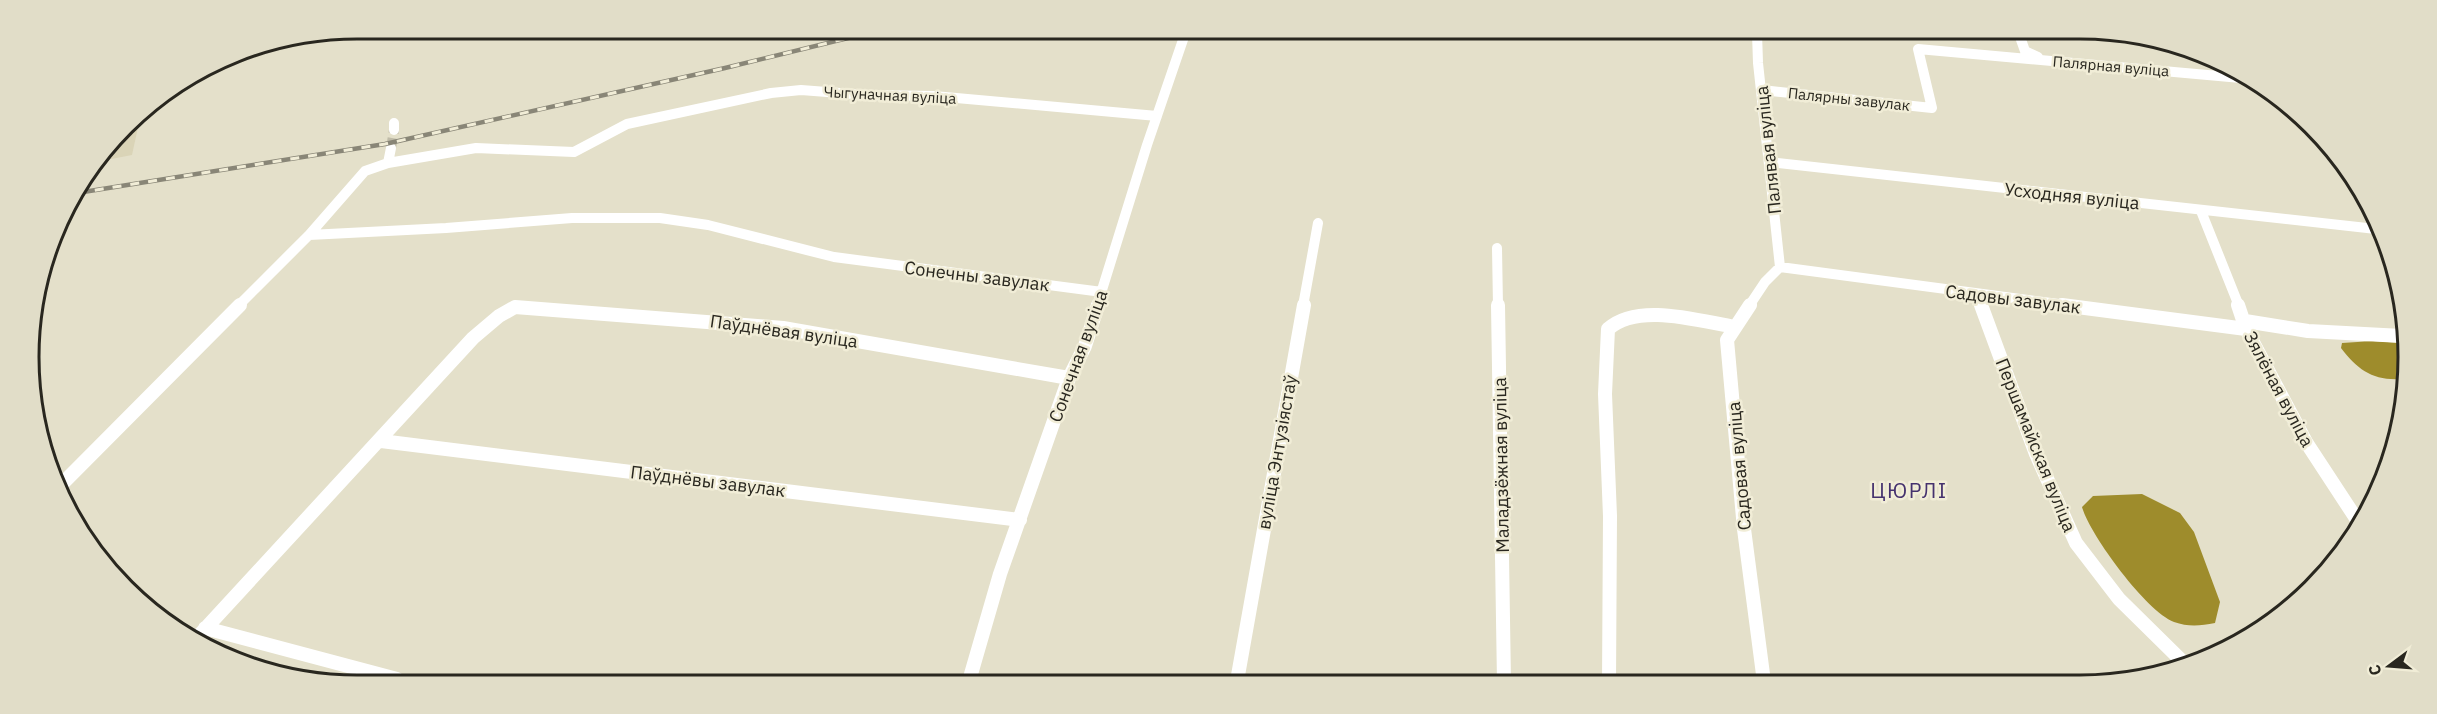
<svg xmlns="http://www.w3.org/2000/svg" width="2437" height="714" viewBox="0 0 2437 714" font-family="'IBM Plex Sans',sans-serif">
<style>
.built{fill:#dad4b7}
.water{fill:#9e8c2c}
.lines{fill:none;stroke-linecap:round;stroke-linejoin:round}
.minor-tunnel{stroke:#bfbba8;stroke-width:10;stroke-dasharray:10 5;stroke-linecap:butt}
.minor-far1{stroke:#fff;stroke-width:10}
.minor{stroke:#fff;stroke-width:14}
.rail-casing{stroke:#898677;stroke-width:4.5}
.rail{stroke:#f1edd7;stroke-width:3;stroke-dasharray:9;stroke-linecap:butt}
.labels{text-anchor:middle;dominant-baseline:central;stroke-width:5;stroke-linejoin:round;paint-order:stroke}
.far-street-label{font-size:15px;fill:#29271f;stroke:#f1edd7}
.street-label{font-size:18px;fill:#29271f;stroke:#f1edd7}
.quarter-label{font-size:21px;letter-spacing:1.5px;fill:#45326e;stroke:#f1edd7}
.rim{fill:none;stroke:#29271f;stroke-width:3}
</style>
<rect width="100%" height="100%" fill="#e4e0ca"/>
<path class="built" d="M142 109 132 155 101 161 140 110Z"/>
<path class="water" d="M2373 341 2402 343V379C2373 381 2358 370 2341 348L2342 343Z
M2142 494 2180 513 2194 532 2220 602 2215 623C2200 626 2188 627 2174 622 2146 611 2090 535 2082 507L2093 496Z"/>
<g class="lines">
<path class="minor-tunnel" d="M391 148 394 130"/>
<path class="minor-far1" d="M1757 33 1758 63 1780 267
M2019 34 2025 51 2038 57
M1762 90 1932 108 1918 49 2252 79
M394 123V130
M1769 162 2376 229
M388 163 391 148
M2201 211 2239 306
M309 235 446 228 572 218H660L708 225 834 257 1102 292
M1497 248 1498 306
M1780 267 2074 306
M1977 295 1981 306
M238 306 309 235 365 171 388 163 476 148 574 152 627 124 771 93 801 90 866 95 934 96 1157 116
M1097 306 1147 145 1186 31
M1303 306 1318 223
M1749 306 1765 282 1780 267"/>
<path class="minor" d="M1498 305 1504 682
M1750 305 1727 340 1744 529 1764 682
M1981 305 2036 454 2076 543 2119 599 2185 664
M2062 305 2246 329
M2238 305 2246 329 2306 442 2361 526
M2245 321 2308 331 2402 336
M381 441 1020 520
M59 487 240 305
M205 628 397 679
M193 642 473 338 499 316 515 307 783 328 1069 378
M969 681 1000 574 1069 378 1085 346 1098 305
M1237 681 1304 305
M1609 682 1610 516 1605 394 1608 329C1638 302 1699 321 1735 327"/>
<g class="rail-casing">
<path id="rail" d="M77 193 385 144 725 68 881 30"/>
</g>
<use href="#rail" class="rail"/>
</g>
<g class="labels">
<g class="far-street-label">
<text transform="translate(2111 66) rotate(5)">Палярная вуліца</text>
<text transform="translate(890 95) rotate(3)">Чыгуначная вуліца</text>
<text transform="translate(1849 99) rotate(6)">Палярны завулак</text>
</g>
<g class="street-label">
<text transform="translate(1768 150) rotate(-96)">Палявая вуліца</text>
<text transform="translate(2072 196) rotate(6)">Усходняя вуліца</text>
<text transform="translate(977 276) rotate(7)">Сонечны завулак</text>
<text transform="translate(2013 299) rotate(7)">Садовы завулак</text>
<text transform="translate(784 331) rotate(8)">Паўднёвая вуліца</text>
<text transform="translate(1078 356) rotate(-70)">Сонечная вуліца</text>
<text transform="translate(2279 389) rotate(62)">Зялёная вуліца</text>
<text transform="translate(2036 445) rotate(68)">Першамайская вуліца</text>
<text transform="translate(1277 452) rotate(-80)">вуліца Энтузіястаў</text>
<text transform="translate(1501 465) rotate(-91)">Маладзёжная вуліца</text>
<text transform="translate(1739 466) rotate(-95)">Садовая вуліца</text>
<text transform="translate(708 481) rotate(7)">Паўднёвы завулак</text>
</g>
<g class="quarter-label">
<text x="1909" y="490">ЦЮРЛІ</text>
</g>
</g>
<path d="M0 0H2437V714H0ZM357 39H2080A318 318 0 0 1 2398 357V357A318 318 0 0 1 2080 675H357A318 318 0 0 1 39 357V357A318 318 0 0 1 357 39Z" fill="#e1ddc8" fill-rule="evenodd"/>
<path class="rim" d="M357 39H2080A318 318 0 0 1 2398 357V357A318 318 0 0 1 2080 675H357A318 318 0 0 1 39 357V357A318 318 0 0 1 357 39Z"/>
<g transform="translate(2389 666) rotate(254)" stroke="#f1edd7" stroke-width="4.5" paint-order="stroke">
<path d="M0-4.5L10 22L0 15L-10 22Z" fill="#29271f"/>
<text y="-9" font-size="16" font-weight="bold" text-anchor="middle" fill="#29271f">С</text>
</g>
</svg>
